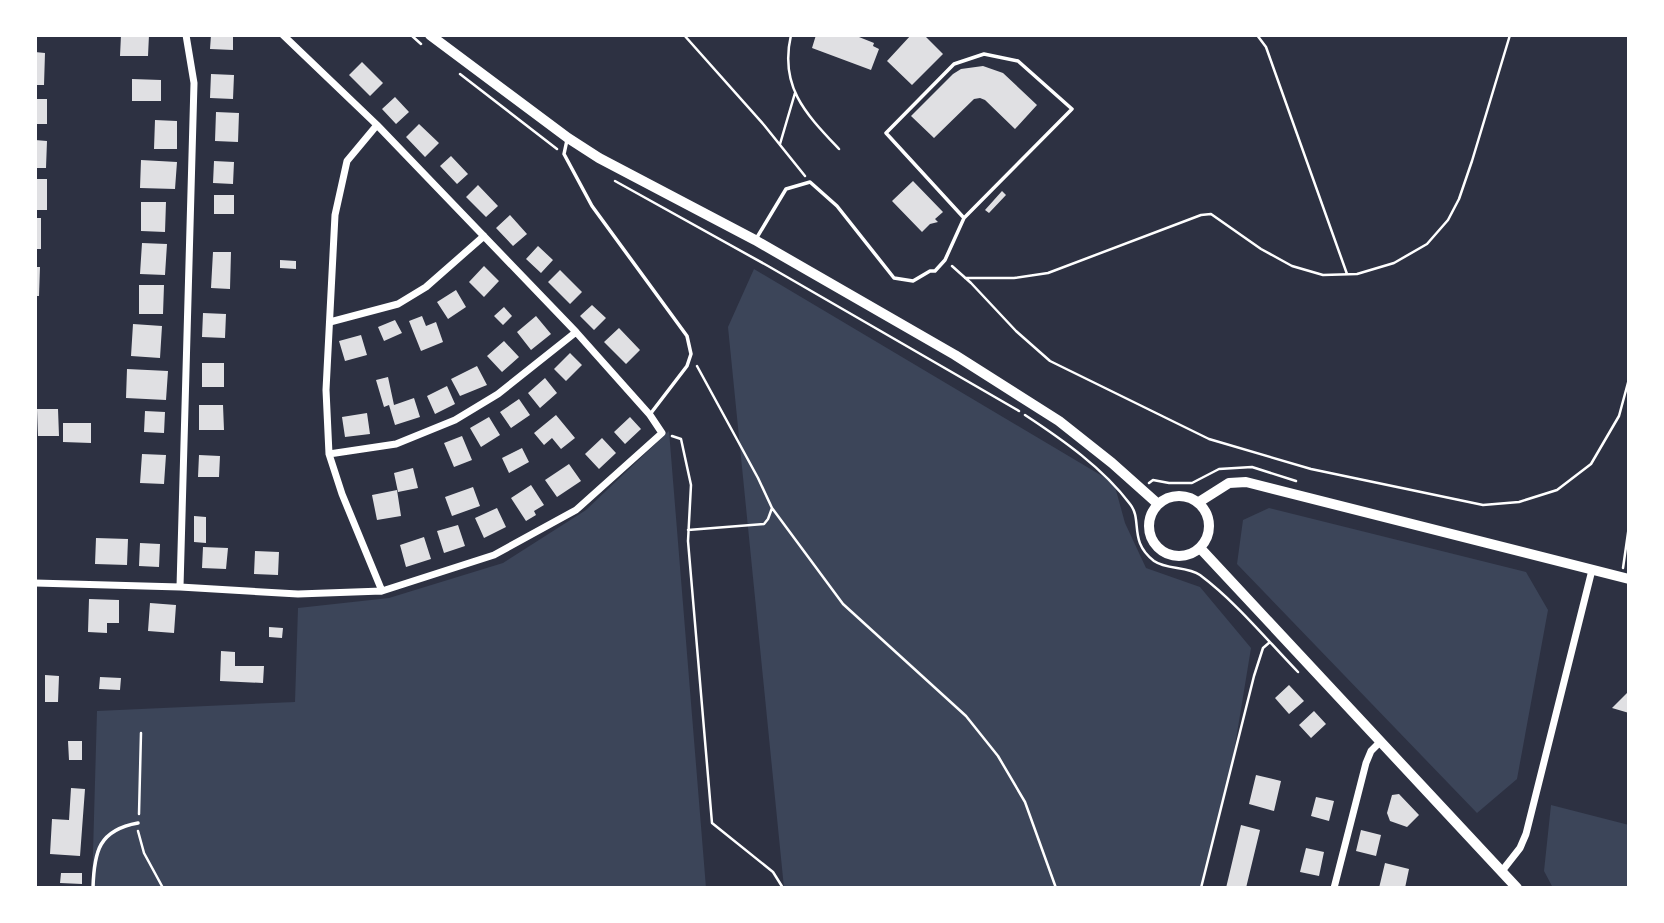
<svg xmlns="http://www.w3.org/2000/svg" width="1664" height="923" viewBox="0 0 1664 923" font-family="'Titillium Web',sans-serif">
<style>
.green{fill:#3c4559}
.building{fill:#e0e0e3}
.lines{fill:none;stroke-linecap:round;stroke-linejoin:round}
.path{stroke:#fff;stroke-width:2.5}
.service{stroke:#fff;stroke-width:3.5}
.minor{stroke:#fff;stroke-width:7}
.tertiary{stroke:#fff;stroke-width:10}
</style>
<rect width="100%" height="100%" fill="#2d3142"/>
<path class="green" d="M754 269 1114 483 1125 523 1146 568 1200 587 1251 648 1233 758 1201 888H784L728 327Z
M669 431 706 888H92L97 711 295 702 298 608 389 598 503 563 586 510Z
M1269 508 1526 572 1548 610 1517 779 1477 813 1237 564 1243 520Z
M1551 805 1629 825V888H1553L1544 871Z"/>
<path class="building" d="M121 35H149L148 56H120Z
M211 35H233V50L210 49Z
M816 35H854L874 43 873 46 879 49 871 70 812 48Z
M911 35H924L943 54 912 85 887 61Z
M35 52 45 53 44 85H35Z
M362 62 383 83 370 96 349 75Z
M983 66 1003 73 1037 105 1015 129 985 100 980 98 974 99 934 138 911 116 953 74 961 69Z
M211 74 234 75 233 99 210 98Z
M132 79 161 80V101H132Z
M395 97 409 112 396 124 382 109Z
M35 99H47V124H35Z
M216 112 239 113 238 142 215 141Z
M155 120 177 121V149H154Z
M419 124 439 143 425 157 406 137Z
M35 140 47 141 46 168H35Z
M451 156 468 174 457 184 440 166Z
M141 160 177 162 175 189 140 188Z
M214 161 234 162 233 184 213 183Z
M35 179H47V210H35Z
M913 181 943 212 935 219 938 222 930 224 922 232 892 201Z
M478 185 498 206 486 217 466 197Z
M1002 191 1006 195 989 213 985 210Z
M214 195H234V214H214Z
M141 202H166L165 232 141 231Z
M510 215 527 234 513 246 496 228Z
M35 218H41V249H35Z
M142 243 167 244 165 275 140 274Z
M538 246 553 260 541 273 526 259Z
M213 252H231L230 289 211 288Z
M280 260 296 261V269L280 268Z
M484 266 499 281 484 297 469 282Z
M35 267H40L39 296H35Z
M560 270 582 292 570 304 548 282Z
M139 285H164L163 314H139Z
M456 290 466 307 448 319 437 302Z
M592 305 606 318 594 330 580 316Z
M504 307 512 316 503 325 494 316Z
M203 313 226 314 225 338 202 337Z
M422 316 426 326 436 322 443 342 421 351 409 321Z
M536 316 551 334 531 350 517 332Z
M395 320 402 333 384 341 378 327Z
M133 324 162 326 160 358 131 356Z
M619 328 640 350 626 364 604 342Z
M361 335 367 355 345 361 339 341Z
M504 341 519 357 502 372 487 356Z
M570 353 582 365 566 381 554 369Z
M202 363H224V387H202Z
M477 366 487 385 460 396 451 379Z
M127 369 168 371 166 400 126 398Z
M388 377 394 405 414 398 420 417 395 425 389 405 384 407 376 380Z
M545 378 557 393 540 408 528 393Z
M447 386 455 404 435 414 427 396Z
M519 399 530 415 511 428 500 412Z
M199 405H223L224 430H199Z
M37 409H58L59 436H38Z
M145 411 165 412 164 433 144 432Z
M367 413 370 434 345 437 342 417Z
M556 415 575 438 561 449 552 438 544 445 534 433Z
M489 417 500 435 481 447 470 428Z
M630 417 641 429 625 444 614 432Z
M63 423H91V443L63 442Z
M462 436 472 460 454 467 444 443Z
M602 438 616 453 599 469 585 454Z
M522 448 529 462 509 473 502 458Z
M142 454 166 455 164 484 140 483Z
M199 455 220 456 219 477H198Z
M569 464 581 481 557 497 545 480Z
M413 468 418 488 398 492 394 473Z
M531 485 544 505 534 511 536 515 526 521 511 498Z
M473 487 480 506 452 516 445 497Z
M397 490 401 516 377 520 372 495Z
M497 508 506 527 484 538 475 518Z
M194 516 206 517V543L194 542Z
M458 525 465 546 444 553 437 531Z
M424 537 431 559 406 567 400 545Z
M96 538 128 539 127 565 95 564Z
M140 543 160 544 159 567 139 566Z
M203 547 228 548 226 569 202 568Z
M255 551 279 552 278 575 254 574Z
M89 599 119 600V623H107V633L88 632Z
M150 603 176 605 174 633 148 631Z
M269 627 283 628 282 638 269 637Z
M221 651 235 652V666H264L263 683 220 681Z
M45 675 59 676 58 702H45Z
M100 677 121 678 120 690 99 689Z
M1289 685 1304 701 1289 714 1275 698Z
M1629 691V713L1612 708Z
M1314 711 1326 724 1311 738 1299 725Z
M68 741H82V760H69Z
M1256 775 1281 781 1274 811 1249 804Z
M71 788 85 789 80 856 50 854 52 819 69 820Z
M1399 794 1419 815 1407 827 1390 821 1387 813 1392 795Z
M1316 797 1334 801 1329 821 1311 816Z
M1241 825 1260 830 1246 888H1226Z
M1361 830 1381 835 1376 856 1356 851Z
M1306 848 1324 852 1319 876 1300 872Z
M1385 863 1409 869 1405 888H1379Z
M61 873H82V884L60 883Z"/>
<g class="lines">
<path class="path" d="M411 35 421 44
M684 35 764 125 805 176
M791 35C779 87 806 114 839 149
M1257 35 1266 47 1347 274
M460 74 557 149
M780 144 795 93
M615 181 768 266 1019 411
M952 266 971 283 1016 331 1050 361 1209 439 1311 469 1483 505 1519 502 1557 490 1591 464 1619 416 1629 379
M965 278H1014L1048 273 1201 215 1211 214 1261 249 1292 266 1323 275 1357 274 1394 263 1427 244 1448 220 1459 199 1472 161 1510 35
M1025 415C1063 440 1103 468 1130 504 1143 520 1128 541 1154 561 1167 570 1187 566 1200 575 1236 602 1266 639 1298 672
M672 436 681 439 691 485 688 541 712 823 773 872 783 888
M1149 483 1153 480 1169 483H1192L1219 469 1252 467 1296 481
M772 508 843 604 966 716 998 756 1025 802 1056 888
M688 530 764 524 768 519 772 508 758 478 697 366
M1623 568 1629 526
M139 814 141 733
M138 831 144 853 163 888
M1201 888 1254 676 1263 648 1270 642"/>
<path class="service" d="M567 140 564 154 592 206 687 336 691 354 687 366 651 413
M756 239 786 189 810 182 837 206 894 278 913 281 930 271H935L945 260 964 218 1072 109 1018 61 984 54 954 64 886 133 964 218
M93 888C94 851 99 830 138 823"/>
<path class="minor" d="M377 125 347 161 335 215 326 390 329 454 342 494 382 591
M330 322 398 304 426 287 484 236
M329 454 396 444 455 420 498 394 576 332
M35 583 180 587 298 594 382 591 494 555 576 510 662 433 650 415 576 332 377 125 283 35
M180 587 194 83 186 35
M1502 871 1520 848 1526 834 1592 570
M1334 888 1366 763 1371 751 1381 741"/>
<path class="tertiary" d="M430 35 568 138 599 158 755 240 955 355 1059 421 1112 463 1158 504
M1149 526a30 30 0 1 1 60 0a30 30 0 1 1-60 0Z
M1199 502 1229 483 1246 482 1629 579
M1200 548 1517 888"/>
</g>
<rect width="1664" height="923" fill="none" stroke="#ffffff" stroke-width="74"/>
</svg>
